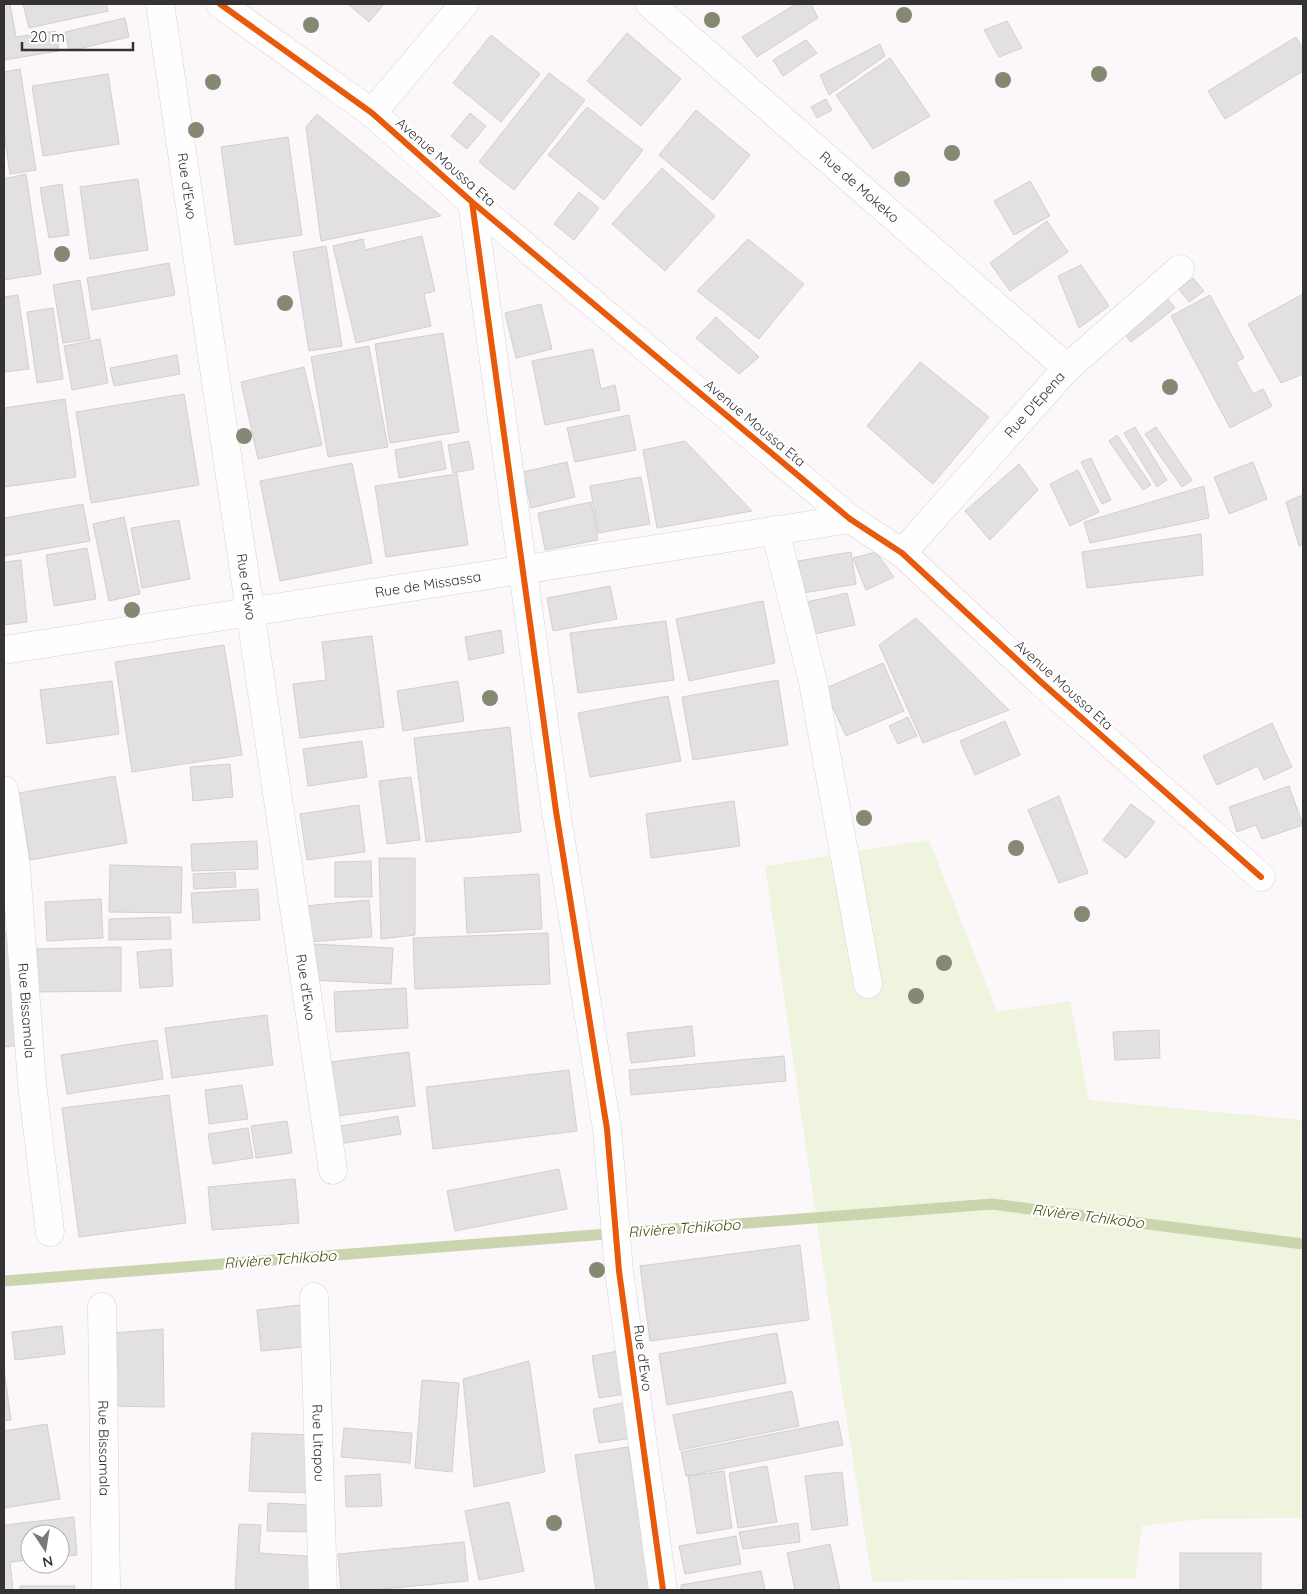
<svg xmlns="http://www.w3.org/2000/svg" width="1307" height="1594" viewBox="0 0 1307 1594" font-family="Quicksand,sans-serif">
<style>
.green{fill:#eef4de}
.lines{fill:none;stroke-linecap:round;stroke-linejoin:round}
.stream{stroke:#cbd5ad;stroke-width:11}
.building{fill:#e3e0e3;stroke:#d2cfd2}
.minor-casing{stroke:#d7d3d7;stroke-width:29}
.minor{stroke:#fefefe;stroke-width:28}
.cycleway-casing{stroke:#fff;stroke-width:9}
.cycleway{stroke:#e8590c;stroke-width:6}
.tree{fill:#858872}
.labels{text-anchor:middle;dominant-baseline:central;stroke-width:4.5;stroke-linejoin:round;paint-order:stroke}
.street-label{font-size:14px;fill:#353236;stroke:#fff}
.water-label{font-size:15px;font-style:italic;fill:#414f0c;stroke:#fff}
</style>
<rect width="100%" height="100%" fill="#fbf7fb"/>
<path class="green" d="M929 840 997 1012 1070 1001 1089 1100 1302 1120 1301 1228 1303 1229V1540L1302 1518 1201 1519 1142 1526 1135 1578 872 1581 832 1326 765 866Z"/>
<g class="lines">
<path class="stream" d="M4 1281 992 1204 1303 1244"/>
</g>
<path class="building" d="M4 4H10L16 37 56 31 59 51 4 60Z
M23 4H106L108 11 29 28Z
M348 4H384L369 22Z
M796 4H811L818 18 757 57 742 37Z
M125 18 129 37 69 51 65 32Z
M1007 21 1022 48 999 57 984 30Z
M627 33 681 79 641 126 587 81Z
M491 35 540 74 501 122 453 83Z
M1296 37 1303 49V71L1225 119 1208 91Z
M806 40 817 53 783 76 773 60Z
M880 44 885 56 829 95 820 75Z
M890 58 930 116 873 149 836 95Z
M20 69 36 170 10 174 4 133V72Z
M549 73 585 100 514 190 479 162Z
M108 74 119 144 43 156 32 86Z
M826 99 832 110 817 118 811 107Z
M587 107 643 150 604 200 548 155Z
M696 110 750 155 713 200 659 155Z
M470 113 486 126 467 149 451 136Z
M317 114 441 216 321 241 306 127Z
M288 137 302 235 235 245 221 147Z
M662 168 715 216 665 271 612 224Z
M26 174 41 274 4 280V179Z
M138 179 148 250 90 259 80 187Z
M1030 181 1050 216 1014 235 994 201Z
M62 184 69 235 49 238 40 188Z
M579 192 599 208 574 240 554 224Z
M1047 221 1068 252 1010 291 990 263Z
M422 236 435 291 424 294 431 326 356 343 333 246 363 239 365 250Z
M748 239 804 284 759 339 697 291Z
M326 246 342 346 309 351 293 252Z
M169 263 175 295 92 310 87 278Z
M1081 265 1109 306 1079 328 1058 276Z
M1193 278 1204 291 1189 302 1179 289Z
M80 280 90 339 63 343 53 285Z
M1164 294 1175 308 1131 342 1120 328Z
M1303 294V374L1281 383 1248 324Z
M18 295 29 369 4 372V297Z
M1210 295 1244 358 1236 362 1253 394 1263 389 1272 406 1230 428 1171 316Z
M541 304 552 349 516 358 505 313Z
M53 308 63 379 37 383 27 312Z
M716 317 759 357 739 374 696 338Z
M443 333 459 432 390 443 375 344Z
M100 339 108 383 72 390 64 346Z
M369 346 388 447 328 457 311 357Z
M593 349 601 389 615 385 620 410 545 425 532 361Z
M177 355 180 374 114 386 110 368Z
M920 362 989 417 933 484 867 426Z
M304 367 322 445 258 459 241 382Z
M184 394 199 485 91 503 76 412Z
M65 399 76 477 4 487V408Z
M629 415 636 450 575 462 567 428Z
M1135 427 1167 480 1157 487 1124 433Z
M1156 427 1192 480 1182 487 1145 434Z
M1117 435 1151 485 1143 490 1109 441Z
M441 441 446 469 399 478 395 450Z
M469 441 474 469 453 473 448 445Z
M685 441 752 511 657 528 643 450Z
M1091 458 1111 500 1102 504 1081 462Z
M567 462 575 497 531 508 523 472Z
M1253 462 1267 499 1229 514 1214 477Z
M352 463 372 563 280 581 260 481Z
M1019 464 1038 490 990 540 965 511Z
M1078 470 1099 512 1070 526 1050 484Z
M457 474 468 545 386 557 375 486Z
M641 477 650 524 598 533 590 486Z
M1204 486 1209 518 1090 543 1084 522Z
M1303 495V545L1299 546 1286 502Z
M591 502 598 540 545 550 538 513Z
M83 504 90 541 4 556V518Z
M124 517 140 594 109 601 93 524Z
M179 520 190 579 142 588 131 528Z
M1201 534 1203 575 1087 588 1082 552Z
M87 548 96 599 54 606 46 555Z
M851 552 856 584 803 593 798 561Z
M876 552 894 577 866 590 853 558Z
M21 560 27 622 4 625V562Z
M610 586 617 619 553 631 547 598Z
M847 593 855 625 815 634 807 602Z
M763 601 775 663 689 681 676 619Z
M916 618 1009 710 923 743 879 645Z
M666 621 674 680 578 693 570 633Z
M501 630 504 653 469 660 465 637Z
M372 636 384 727 300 738 293 684 326 680 322 642Z
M224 645 242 755 132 772 115 662Z
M883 663 904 711 846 736 824 689Z
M778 680 788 745 693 760 682 697Z
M112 681 119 734 47 744 40 690Z
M458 681 464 721 403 731 397 691Z
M668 696 681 761 590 777 578 713Z
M908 717 917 736 898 744 889 726Z
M1005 721 1020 755 975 775 960 741Z
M1272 723 1292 767 1264 780 1258 766 1217 785 1203 756Z
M510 727 521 832 426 842 414 738Z
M362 741 367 777 308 786 303 749Z
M230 764 233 797 193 801 190 767Z
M115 776 127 843 30 860 19 793Z
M411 777 420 840 387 844 379 781Z
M1289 786 1303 825 1262 839 1256 825 1237 832 1229 807Z
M1059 796 1088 873 1059 883 1028 810Z
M734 801 740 846 651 858 646 814Z
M1131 804 1155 822 1126 858 1103 840Z
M359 805 365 852 307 860 300 814Z
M257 841 258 869 192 871 191 844Z
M379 858H415V935L381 939Z
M371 861 372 897H335V862Z
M110 865 182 867 181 913 109 912Z
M235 872 236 887 194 889 193 874Z
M539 874 542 929 467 933 464 878Z
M258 889 260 920 193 923 191 893Z
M101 899 103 938 47 941 45 902Z
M369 900 372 937 308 942 304 906Z
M170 917 171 939 109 940V919Z
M10 931 20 1045 4 1047V932Z
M548 933 550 984 415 989 413 938Z
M312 944 393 948 391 984 310 980Z
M121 947V991L35 992V949Z
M171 949 173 986 140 988 137 952Z
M406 988 408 1028 336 1032 334 992Z
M267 1015 273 1065 172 1078 165 1028Z
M692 1026 695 1056 631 1063 627 1033Z
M1159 1030 1160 1058 1115 1060 1113 1032Z
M157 1040 163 1079 67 1094 61 1055Z
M409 1052 415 1106 329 1117 322 1063Z
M784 1056 786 1081 631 1095 629 1070Z
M569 1070 577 1131 433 1149 426 1087Z
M242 1085 248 1119 209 1124 205 1090Z
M169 1095 186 1223 79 1237 62 1108Z
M398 1116 401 1134 333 1145 330 1128Z
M287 1121 292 1153 256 1158 251 1126Z
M248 1128 253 1158 213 1164 208 1134Z
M559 1169 567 1209 455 1231 447 1191Z
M295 1179 299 1223 212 1230 208 1187Z
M800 1245 809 1320 650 1341 640 1266Z
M309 1304 313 1346 261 1351 257 1310Z
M62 1326 65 1354 15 1360 12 1332Z
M163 1329 164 1407 109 1406 112 1333Z
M777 1333 786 1383 667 1405 659 1354Z
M618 1351 625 1394 599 1398 592 1356Z
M529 1361 545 1472 474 1487 463 1379Z
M4 1369 11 1420 4 1421Z
M422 1380 459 1383 452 1472 415 1468Z
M792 1391 799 1426 680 1450 673 1415Z
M628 1402 633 1438 599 1443 593 1409Z
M838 1421 843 1445 686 1476 681 1452Z
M47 1424 60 1499 4 1508V1431Z
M344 1428 412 1433 410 1463 341 1457Z
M252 1433 314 1435 312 1493 249 1491Z
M628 1447 650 1590H596L575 1455Z
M767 1466 777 1522 738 1528 729 1473Z
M724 1471 732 1528 697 1534 688 1476Z
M842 1472 848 1525 812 1530 805 1476Z
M380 1474 382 1506 346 1507 345 1476Z
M509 1502 524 1571 479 1580 465 1511Z
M268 1503 313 1505 312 1532 267 1531Z
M74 1517 77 1555 60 1557V1534H30V1560L10 1562 13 1590H4V1525Z
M798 1523 800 1542 743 1549 739 1532Z
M239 1524 261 1525 259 1553 321 1557 319 1590H235Z
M736 1536 741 1564 685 1574 679 1546Z
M464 1542 468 1581 371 1590H341L338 1554Z
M830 1544 840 1590H795L787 1553Z
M1180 1553H1261V1590H1180Z
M761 1571 765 1590H681V1585Z
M20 1586H75L74 1590H20Z"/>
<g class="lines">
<g class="minor-casing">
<g id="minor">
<path id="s1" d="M160 4 333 1170"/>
<path d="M220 4 372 113 472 202 850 519 902 553 1041 682 1261 877"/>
<path id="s2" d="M650 4 1067 368"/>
<path d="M372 113 464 4"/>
<path d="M472 202 556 811 607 1129 619 1271 663 1590"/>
<path d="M775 530 813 682 868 984"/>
<path id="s3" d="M902 553 1067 368 1180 269"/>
<path id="s4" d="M4 650 850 519"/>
<path id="s5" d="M4 790 16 867 32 1084 50 1232"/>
<path id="s6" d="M314 1297 323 1590"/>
<path id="s7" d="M102 1307 106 1590"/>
</g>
</g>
<use href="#minor" class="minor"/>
<g class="cycleway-casing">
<path id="cycleway" d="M220 4 372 113 472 202 850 519 902 553 1041 682 1261 877
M472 202 556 811 607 1129 619 1271 663 1590"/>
</g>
<use href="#cycleway" class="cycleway"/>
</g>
<g class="tree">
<circle cx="904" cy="15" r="8"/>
<circle cx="712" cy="20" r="8"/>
<circle cx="311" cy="25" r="8"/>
<circle cx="1099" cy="74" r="8"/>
<circle cx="1003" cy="80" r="8"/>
<circle cx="213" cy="82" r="8"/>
<circle cx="196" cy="130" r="8"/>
<circle cx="952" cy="153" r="8"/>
<circle cx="902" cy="179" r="8"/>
<circle cx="62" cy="254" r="8"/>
<circle cx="285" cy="303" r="8"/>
<circle cx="1170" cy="387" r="8"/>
<circle cx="244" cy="436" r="8"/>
<circle cx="132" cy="610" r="8"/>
<circle cx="490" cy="698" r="8"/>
<circle cx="864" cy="818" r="8"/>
<circle cx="1016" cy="848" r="8"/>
<circle cx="1082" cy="914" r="8"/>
<circle cx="944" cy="963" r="8"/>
<circle cx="916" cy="996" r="8"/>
<circle cx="597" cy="1270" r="8"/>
<circle cx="554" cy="1523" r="8"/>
</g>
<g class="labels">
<g class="street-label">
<text transform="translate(446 162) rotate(41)">Avenue Moussa Eta</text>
<text stroke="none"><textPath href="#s1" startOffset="184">Rue d'Ewo</textPath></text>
<text stroke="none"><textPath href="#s2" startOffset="278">Rue de Mokeko</textPath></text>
<text stroke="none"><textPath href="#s3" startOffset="199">Rue D'Epena</textPath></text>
<text transform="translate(755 423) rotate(40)">Avenue Moussa Eta</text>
<text stroke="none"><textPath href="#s4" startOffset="429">Rue de Missassa</textPath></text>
<text stroke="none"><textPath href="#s1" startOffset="589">Rue d'Ewo</textPath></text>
<text transform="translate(1064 685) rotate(42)">Avenue Moussa Eta</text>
<text stroke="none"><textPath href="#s1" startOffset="994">Rue d'Ewo</textPath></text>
<text stroke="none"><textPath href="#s5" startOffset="222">Rue Bissamala</textPath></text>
<text transform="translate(643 1358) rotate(82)">Rue d'Ewo</text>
<text stroke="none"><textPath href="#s6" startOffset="146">Rue Litapou</textPath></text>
<text stroke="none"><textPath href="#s7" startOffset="141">Rue Bissamala</textPath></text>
</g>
<g class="water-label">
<text transform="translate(1088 1216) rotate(7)">Rivière Tchikobo</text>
<text transform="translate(684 1228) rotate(-4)">Rivière Tchikobo</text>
<text transform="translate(280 1259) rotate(-4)">Rivière Tchikobo</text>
</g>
</g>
<rect width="1307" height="1594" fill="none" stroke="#353236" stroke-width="10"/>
<g transform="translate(45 1549) rotate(168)"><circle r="24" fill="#ffffff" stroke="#aeadaf"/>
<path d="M0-4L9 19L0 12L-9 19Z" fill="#7a777b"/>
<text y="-8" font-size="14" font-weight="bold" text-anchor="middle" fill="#353236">N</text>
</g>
<path d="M22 42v8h111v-8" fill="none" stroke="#353236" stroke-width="2.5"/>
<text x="30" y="42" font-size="15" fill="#353236" stroke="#ffffff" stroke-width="4" paint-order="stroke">20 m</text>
</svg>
